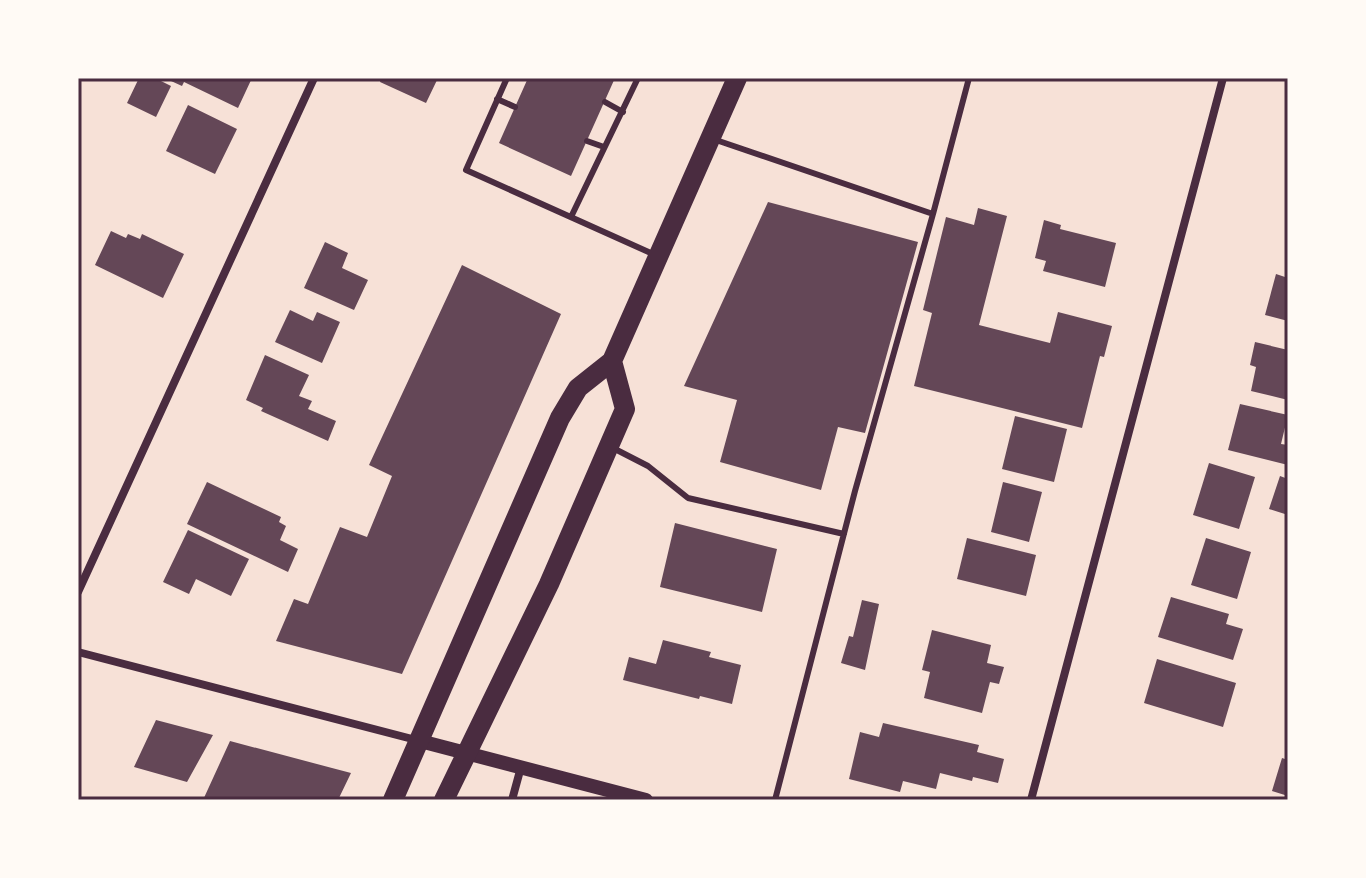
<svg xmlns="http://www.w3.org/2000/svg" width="1366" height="878" viewBox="0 0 1366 878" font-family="'PT Sans Narrow',sans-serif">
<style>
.building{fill:#644757}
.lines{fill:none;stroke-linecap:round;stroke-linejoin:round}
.service{stroke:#4a2c40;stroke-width:6}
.minor{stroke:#4a2c40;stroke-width:8}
.tertiary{stroke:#4a2c40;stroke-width:14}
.primary{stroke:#4a2c40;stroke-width:20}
.neatline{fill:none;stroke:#4a2c40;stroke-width:3}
</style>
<rect width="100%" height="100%" fill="#f7e1d7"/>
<path class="building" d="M139 78H155L171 86 156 117 127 103Z
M173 78H252L238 108 184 82 182 86 171 81Z
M381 78H438L426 103 380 82Z
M528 78H615L571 176 499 143Z
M188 105 237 129 215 174 166 151Z
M768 202 918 242 865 433 838 427 821 490 720 462 737 400 684 386Z
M978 208 1007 216 979 325 1050 343 1058 312 1112 326 1104 357 1100 356 1082 428 914 386 932 313 923 310 946 217 974 225Z
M1044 220 1061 225 1060 229 1116 243 1105 287 1043 271 1046 261 1035 258Z
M111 231 126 238 128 234 140 239 142 234 184 254 163 298 95 265Z
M325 242 348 253 342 268 368 280 354 310 304 288Z
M462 265 561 314 402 674 276 641 294 599 308 604 340 527 367 537 392 476 369 465Z
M1276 274 1288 278V321L1265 315Z
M290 310 313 321 317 312 340 322 322 363 275 342Z
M1255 342 1288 350V400L1251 391 1256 367 1250 365Z
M265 355 309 375 299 396 312 401 308 409 336 421 328 441 261 411 263 408 246 400Z
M1240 404 1288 415 1281 444 1288 445V465L1228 450Z
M1015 416 1067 429 1054 482 1002 469Z
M1209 463 1255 477 1239 529 1193 515Z
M1280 476 1288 479V515L1269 509Z
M207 482 281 517 279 522 286 526 280 540 298 549 288 572 187 524Z
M1003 482 1042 492 1029 542 991 532Z
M675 523 777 549 762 612 660 587Z
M188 530 249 559 231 596 196 579 189 594 163 582Z
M967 538 1036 555 1026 596 957 579Z
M1206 538 1251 552 1237 599 1191 585Z
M1171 597 1229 614 1226 624 1243 629 1233 660 1158 637Z
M862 600 879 604 865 670 841 663 849 636 853 637Z
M932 630 991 645 987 663 1004 667 999 684 990 682 982 713 924 698 930 672 922 670Z
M663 640 711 652 709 657 741 665 732 704 700 696 699 699 623 680 629 657 656 664Z
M1157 659 1236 683 1223 727 1144 703Z
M156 720 213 735 187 782 134 767Z
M883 723 979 745 977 752 1004 759 998 783 973 777 972 781 940 773 936 789 903 781 900 792 849 779 860 732 879 737Z
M230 741 332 768 351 773 338 800H203Z
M1282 758 1288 760V796L1272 791Z"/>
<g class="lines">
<path class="service" d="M507 78 466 170 653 254
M497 99 515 107
M605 102 623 112
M713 139 933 214 969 78
M587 141 604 147
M571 217 638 78
M611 447 648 466 688 498 844 534
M775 800 855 491 933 214"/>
<path class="minor" d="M78 592 314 78
M78 652 420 741
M512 800 521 767
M1031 800 1223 78"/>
<path class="tertiary" d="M420 741 646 800"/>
<path class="primary" d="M393 800 560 418 578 388 612 361 737 78
M444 800 549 584 625 409 612 361"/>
</g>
<rect width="1366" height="878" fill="none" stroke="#fffaf5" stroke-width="160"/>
<rect x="80" y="80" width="1206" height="718" class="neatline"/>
</svg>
